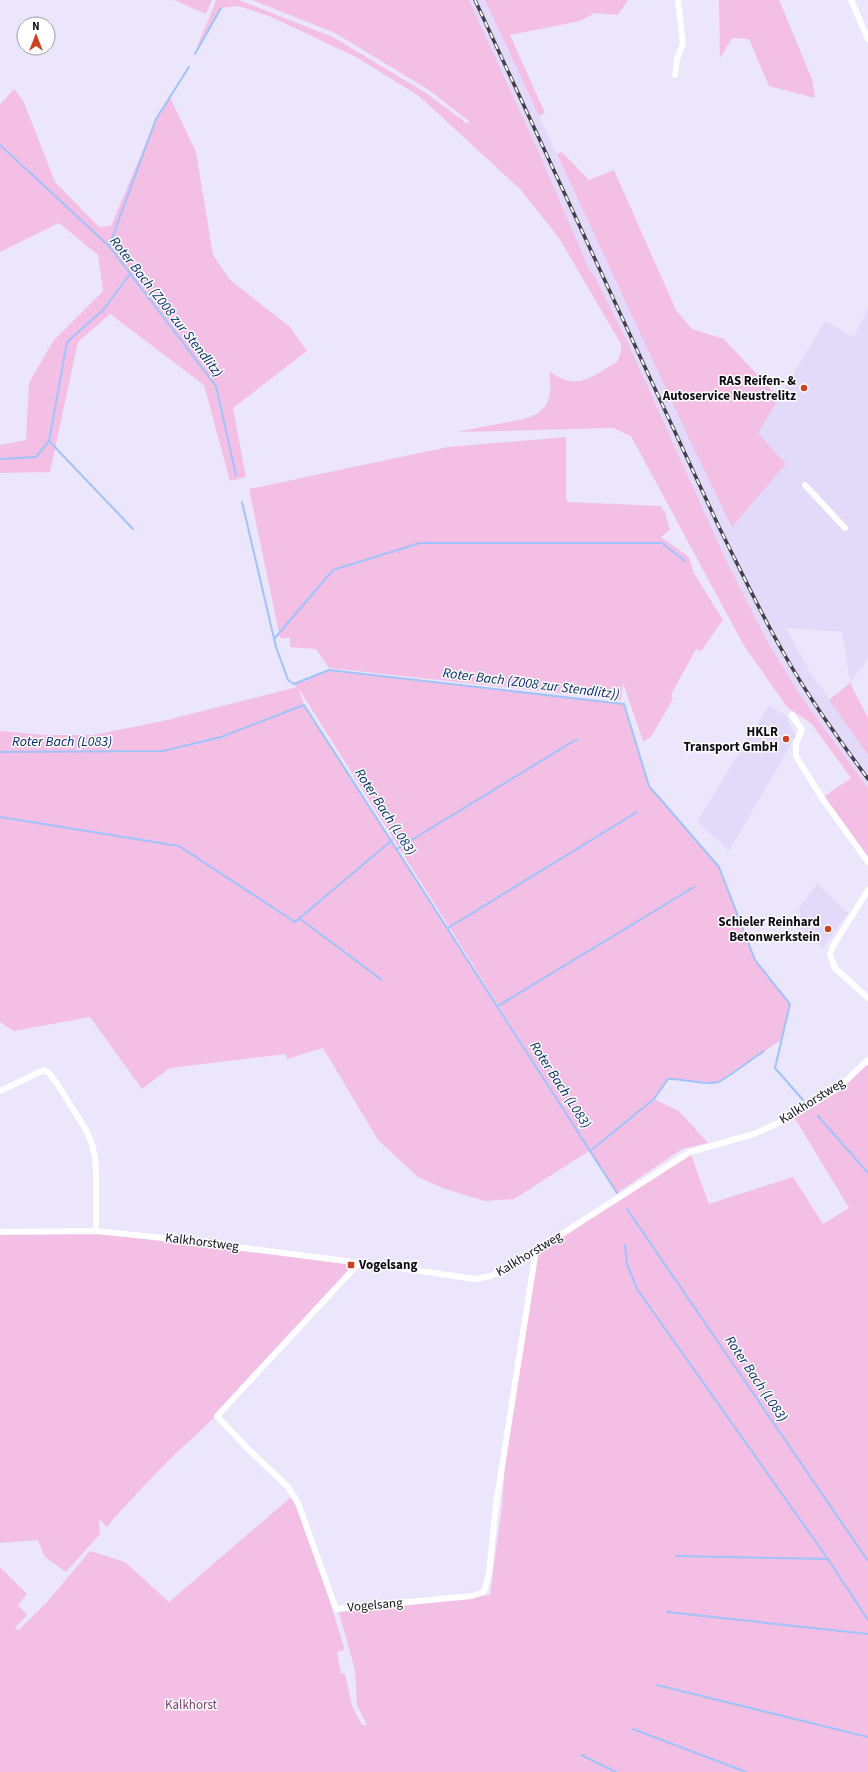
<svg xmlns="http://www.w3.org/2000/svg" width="868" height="1772" viewBox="0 0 868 1772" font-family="'Source Sans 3',sans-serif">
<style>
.built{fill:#e2daf8}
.green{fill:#f3bfe5;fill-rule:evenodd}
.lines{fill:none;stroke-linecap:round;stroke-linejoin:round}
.stream{stroke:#9fc3fa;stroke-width:2}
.street{stroke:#fff;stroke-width:6}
.rail-casing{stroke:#423f4a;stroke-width:3.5}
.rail{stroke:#fff;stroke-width:2;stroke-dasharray:6;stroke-linecap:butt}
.poi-dot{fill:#cb4122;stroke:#fff;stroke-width:1.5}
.labels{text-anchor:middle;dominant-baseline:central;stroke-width:3;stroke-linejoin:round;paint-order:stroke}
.poi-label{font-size:13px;font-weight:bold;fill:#0d0b13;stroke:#fff;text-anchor:end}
.street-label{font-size:13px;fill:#0d0b13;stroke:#fff}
.park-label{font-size:13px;fill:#7e3a70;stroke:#fff}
.water-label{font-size:14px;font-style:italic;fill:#002967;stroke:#fff}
</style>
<rect width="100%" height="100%" fill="#ece6fd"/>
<path class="built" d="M469 0H485L691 443 732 526 786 464 758 433 825 321 854 337 868 308V659L850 683 842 632 786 628 809 670 868 755V788L800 695 767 641 726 560 628 343 594 275 590 271 540 155Z
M769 705 785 715 796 736 729 851 697 821Z
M817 883 848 913 823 948 812 940 809 934 796 926 801 914 798 910Z"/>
<path class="green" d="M174 0H212L206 14Z
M216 0H239L333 37 426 93 466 123 470 122 429 90 335 33 252 0H469L540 155 590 271 594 275 628 343 726 560 767 641 800 695 868 788V862L822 798 851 778 812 724 787 707 743 644 631 436 613 428 457 432C472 429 487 426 503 423 538 417 555 413 549 371 577 392 591 377 617 362L621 352V344L559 238 520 189 419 96 356 57 269 16 238 6 221 8 195 54C200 35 210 19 216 0Z
M485 0H628L618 15 595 13 580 21 510 35 545 113 539 116Z
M719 0H779L812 79 815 98 769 86 749 39 732 38 720 58Z
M14 89 23 100 55 182 99 227 111 226 156 119 170 97 196 152 213 255 230 280 290 327 307 351 233 408 246 477 230 481 204 385 110 314 78 342 50 472 0 473V445L26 440 29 383 53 341 103 291 98 255 59 223 0 252V105Z
M562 152 589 180 614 170 676 310 692 329 724 339 779 398 758 433 786 464 732 527 691 443 557 154Z
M566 437V499L568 502 661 506 665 512 670 530 661 537 689 557 694 573 723 620 701 651 696 649 671 695 673 699 651 737 643 741 623 683 621 700 329 668 316 649 290 647V638H280L249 489 448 447Z
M329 670 624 704 649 786 719 867 755 960 790 1004 781 1040 718 1082C701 1083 685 1078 668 1079L654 1099 679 1111 708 1143 682 1149 617 1193 589 1151 514 1199 485 1201 445 1189 418 1177 378 1140 323 1048 287 1059 286 1054 170 1068 142 1089 90 1017 14 1031 0 1022V731L43 735H93L163 721 297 687 294 684ZM299 689 526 1049V1050L304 705Z
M850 683 868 718V755L829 700Z
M868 1065V1772H0V1567L27 1594 18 1605 27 1615 15 1628 19 1630 47 1602 90 1551 125 1562 169 1602 291 1497 295 1504 321 1572 344 1647V1650L337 1652 341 1673 345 1674 352 1706 362 1725H367L357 1705 355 1670 339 1613 343 1611 490 1595 502 1506 507 1438 536 1250 690 1152 709 1204 793 1177 823 1224 849 1208 793 1115 837 1089 860 1068Z
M96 1231 359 1263 217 1416C209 1421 206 1426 199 1432 166 1462 135 1494 107 1527L99 1519 100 1534 66 1572 45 1557 38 1540 0 1543V1232Z"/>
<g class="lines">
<path class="stream" d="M195 54 221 8
M0 145 109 246 216 386 236 475
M109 246 156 119 189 67
M130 274 103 310 67 342 49 441 133 529
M0 459 36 457 49 441
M242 502 276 647 288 680 294 684 329 670 624 704 649 786 719 867 755 960 790 1004 775 1068 803 1100
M274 639 333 570 420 543H662L685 561
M0 752 163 751 221 737 304 705 617 1193
M0 817 179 846 295 922 392 840
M397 849 577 739
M299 918 382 980
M448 928 637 812
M498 1006 694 887
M818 1116 868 1173
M590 1151 654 1099 668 1079C683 1078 705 1086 718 1082 727 1079 754 1057 764 1051
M627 1209 868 1561
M625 1245 627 1264 637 1289 828 1559 868 1620
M676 1556 828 1559
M667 1612 868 1634
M657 1685 868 1737
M633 1729 746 1772
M581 1755 616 1772"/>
<path class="street" d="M851 0 868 39
M675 75 677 59 683 44 678 0
M805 485 845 528
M792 715 802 730 796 743V756L822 798 868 862
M868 890 833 946 830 955 835 968 868 998
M0 1091 44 1070 49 1073 58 1085 86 1130 92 1144 95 1157 96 1170V1231
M0 1232 96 1231 173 1239 400 1268 475 1279 491 1276 565 1232 690 1152 754 1134 789 1118 837 1089 868 1060
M359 1263 217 1416 246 1447 288 1487 298 1503 336 1609 472 1596 484 1592 489 1573 496 1505 536 1250"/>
<g class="rail-casing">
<path id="rail" d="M475 0 719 527C740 569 760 612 783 652 808 697 838 738 868 779"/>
</g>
<use href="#rail" class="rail"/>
</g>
<g class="poi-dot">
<circle cx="804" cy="388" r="4"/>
<circle cx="786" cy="739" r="4"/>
<circle cx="828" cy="929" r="4"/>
<rect x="347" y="1261" width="8" height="8" rx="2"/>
</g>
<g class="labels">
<g class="poi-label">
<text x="796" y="381">RAS Reifen- &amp;<tspan x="796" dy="15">Autoservice Neustrelitz</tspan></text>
<text x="778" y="732">HKLR<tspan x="778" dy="15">Transport GmbH</tspan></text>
<text x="820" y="922">Schieler Reinhard<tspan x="820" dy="15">Betonwerkstein</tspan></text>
<text x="359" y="1265" text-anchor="start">Vogelsang</text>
</g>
<g class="street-label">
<text transform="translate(812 1101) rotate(-32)">Kalkhorstweg</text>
<text transform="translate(202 1242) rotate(7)">Kalkhorstweg</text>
<text transform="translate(529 1254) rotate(-31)">Kalkhorstweg</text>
<text transform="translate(375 1605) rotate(-5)">Vogelsang</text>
</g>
<g class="park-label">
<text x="191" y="1705">Kalkhorst</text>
</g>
<g class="water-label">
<text transform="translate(166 307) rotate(52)">Roter Bach (Z008 zur Stendlitz)</text>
<text transform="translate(531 684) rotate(7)">Roter Bach (Z008 zur Stendlitz))</text>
<text x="62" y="742">Roter Bach (L083)</text>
<text transform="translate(385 812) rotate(57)">Roter Bach (L083)</text>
<text transform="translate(560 1085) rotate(57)">Roter Bach (L083)</text>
<text transform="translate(756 1379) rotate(56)">Roter Bach (L083)</text>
</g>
</g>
<g transform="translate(36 36)"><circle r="19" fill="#ffffff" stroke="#9e9da1"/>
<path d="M0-3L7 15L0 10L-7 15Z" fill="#cb4122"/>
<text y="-6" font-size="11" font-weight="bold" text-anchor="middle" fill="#0d0b13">N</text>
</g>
</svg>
